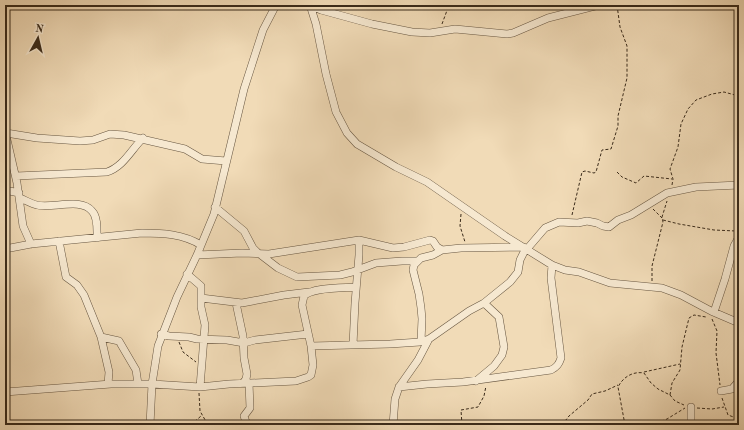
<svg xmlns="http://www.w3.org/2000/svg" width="744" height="430" viewBox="0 0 744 430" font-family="'Old Standard TT',serif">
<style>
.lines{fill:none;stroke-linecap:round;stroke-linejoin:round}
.minor-casing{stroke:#675641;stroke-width:8}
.path{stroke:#392a1a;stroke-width:1;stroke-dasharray:3 2;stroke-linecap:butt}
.minor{stroke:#f6e8d0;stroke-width:7}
</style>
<rect width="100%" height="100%" fill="#f1dbb7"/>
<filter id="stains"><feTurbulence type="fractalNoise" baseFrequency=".005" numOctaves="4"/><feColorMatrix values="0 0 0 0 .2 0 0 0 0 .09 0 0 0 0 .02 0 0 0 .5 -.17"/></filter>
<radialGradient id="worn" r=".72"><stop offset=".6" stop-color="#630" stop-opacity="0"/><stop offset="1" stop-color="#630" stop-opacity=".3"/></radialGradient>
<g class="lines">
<g class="minor-casing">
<path id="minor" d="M310 5 316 24 326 74 336 112 347 133 357 144 396 167 427 182 505 236 552 265 565 270 579 272 610 283 662 288 681 295 711 311 739 323
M310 5 321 10 372 24 412 32 430 33 455 29 507 34 513 33 548 18 599 5
M5 131 17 183 23 226 31 244
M6 133 37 138 80 141 93 140 110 134 124 135 185 149 202 159 226 161
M16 176 107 172C123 167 131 150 143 138
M5 190 19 193
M20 198C25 200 31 204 37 205 52 209 81 197 92 211 98 217 97 230 97 238
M215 207 244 231 253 248 257 252 278 268 297 277 340 275 352 272 376 263 402 261H417
M59 241 66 277 77 285 84 295 101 337 119 341 136 370 138 384
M5 249 31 244 142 233C163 233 183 234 201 245
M527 249 545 228 559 222 578 223 587 221 597 223 603 226 609 227 618 220 631 215 667 193 696 187 739 185
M197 255 242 253 269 254 359 240 393 248 404 247 430 240 433 241 437 247 442 250 461 248 523 247
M187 274 201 286V307L205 325 200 387
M201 298 242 303 284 295 309 292
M236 303 243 336 244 358 247 374 246 379 243 383
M714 312 725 279 734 246 739 237
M161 334 169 336 189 337 197 339 227 340 244 343 255 340 308 334
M101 337 109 372 108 384
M421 341 422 319 421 308 419 294 413 270 414 265 421 258 433 255 442 250
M353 345 355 303 359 255V240
M311 346 390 344 420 342 429 339 469 311 484 303 510 282 518 272 520 260 526 248
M476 381 494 366 502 355 504 347 499 317 484 303
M399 387 427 384 463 382 551 370C557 367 559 364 561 358L551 278 552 265
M721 391 732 389 739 381
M5 392 111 384H152L200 387 229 384 296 381 308 377 311 375 313 365 311 346 302 305 304 296C312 287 344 288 356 287
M691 407V425
M150 425 152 384 158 346 177 297 197 255 214 214 244 89 263 30 276 5
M247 425 244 416 250 408 249 383
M393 425 395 399 399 387 418 360 429 339"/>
</g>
<path class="path" d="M442 24 449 5
M735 96 736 98H739
M737 98 739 101
M617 172 622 177 636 183 644 176 672 179
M672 185 673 179 670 169 678 147 681 124 688 109 696 100 712 94 724 92 735 95 739 94
M653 209 662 218
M461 214 460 226 465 242
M572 215 582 172 585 171 594 173 596 172 602 150 611 149 618 126V116L627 78V46L620 27 617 5
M663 220 679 224 714 230 736 231
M652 281V266L663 222 662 217 667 201
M712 319 717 331 716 353 720 385
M179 342 183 352 196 362
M644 372 680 364
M199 393 200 411 208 425
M670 395 672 383 680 370 682 347 689 318 694 315 706 317
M6 398 9 425
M722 398 728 415 739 419
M697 408 712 409 724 407
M191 425 201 416
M462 425 461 410 478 407 484 396 486 386
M562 425 569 416 588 400 592 394 605 391 618 385
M625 425 618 387C623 377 633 371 644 373L651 383 658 389 670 395 675 401 684 405
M652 425 667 419 685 408"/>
<use href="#minor" class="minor"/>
</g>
<rect width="744" height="430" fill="none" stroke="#f1dbb7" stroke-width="20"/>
<rect x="6" y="6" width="732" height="418" fill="none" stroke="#392a1a" stroke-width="2"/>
<rect x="10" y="10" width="724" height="410" fill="none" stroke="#392a1a"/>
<g transform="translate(38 38) rotate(8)" stroke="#f6e8d0" stroke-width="3" paint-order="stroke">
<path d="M0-3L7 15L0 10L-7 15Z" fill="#392a1a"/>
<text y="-6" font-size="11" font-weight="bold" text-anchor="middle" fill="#392a1a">N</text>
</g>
<rect width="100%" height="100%" filter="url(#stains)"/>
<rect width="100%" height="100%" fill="url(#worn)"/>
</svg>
